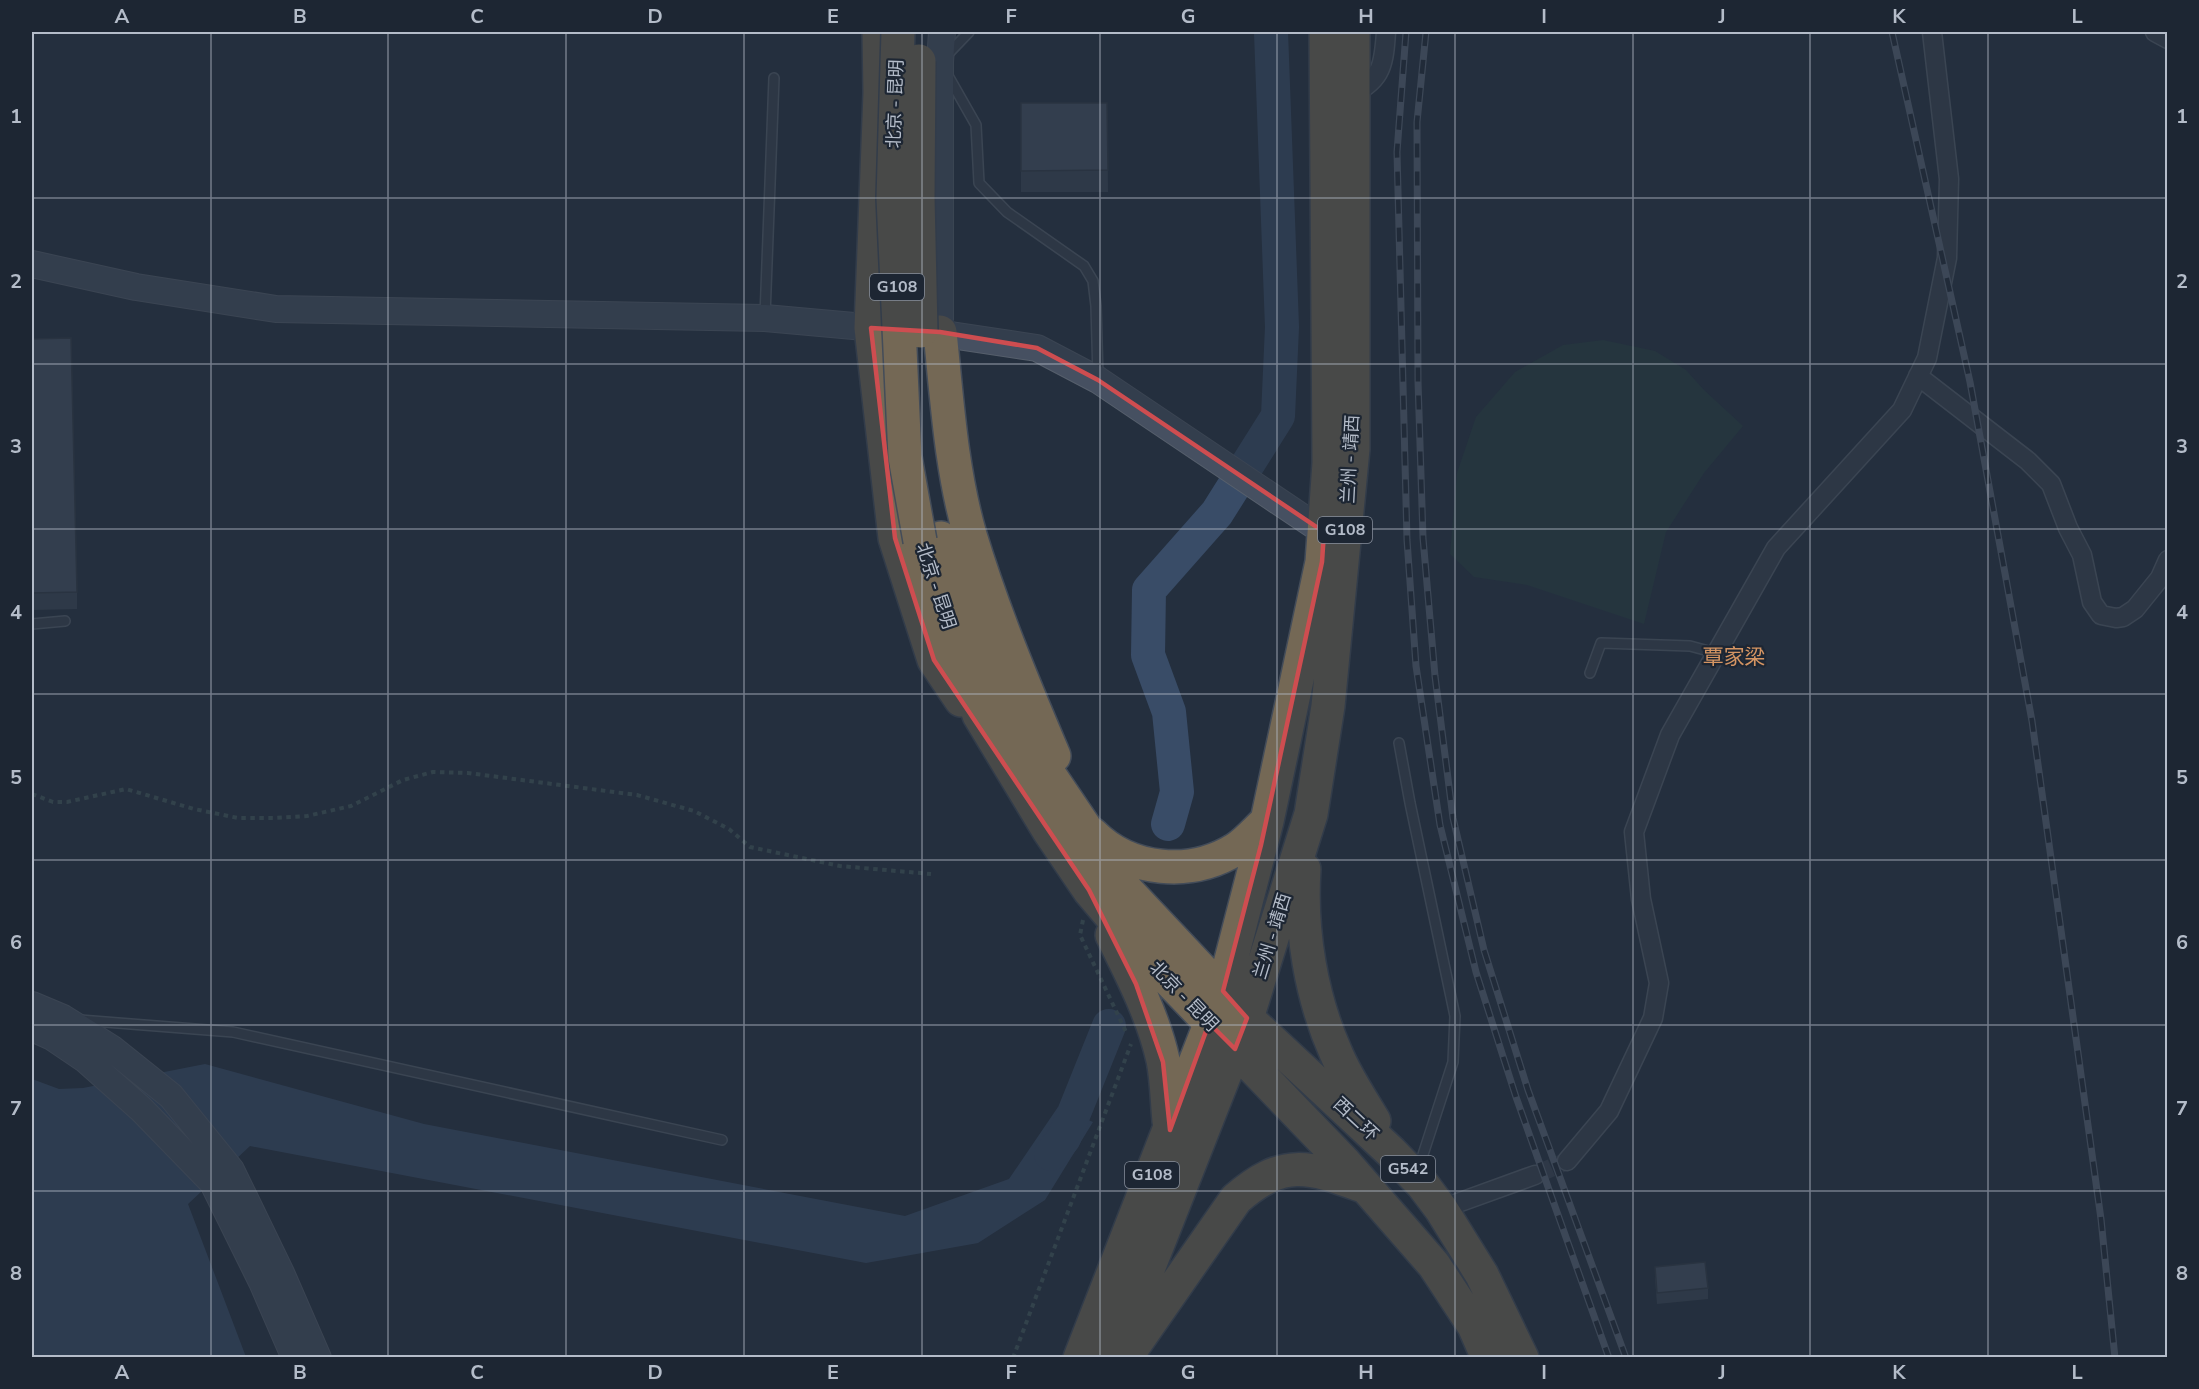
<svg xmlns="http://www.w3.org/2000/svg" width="2199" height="1389" viewBox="0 0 2199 1389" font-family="'Nunito Sans','Noto Sans SC',sans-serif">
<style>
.green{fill:#263c3f}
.water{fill:#394c67}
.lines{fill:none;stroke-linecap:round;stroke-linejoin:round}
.river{stroke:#394c67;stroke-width:34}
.street-tunnel{stroke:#3a4453;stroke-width:18;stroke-dasharray:18 9;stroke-linecap:butt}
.lane-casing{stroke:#565f6c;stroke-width:12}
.street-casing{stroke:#565f6c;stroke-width:21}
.secondary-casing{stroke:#565f6c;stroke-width:28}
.highway-casing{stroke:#434c59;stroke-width:36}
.path{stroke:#44595c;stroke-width:4;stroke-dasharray:4.5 4.5;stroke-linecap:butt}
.lane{stroke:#38414e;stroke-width:9}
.street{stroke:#38414e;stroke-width:18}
.secondary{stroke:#465061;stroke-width:26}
.highway{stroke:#746855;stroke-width:33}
.rail-casing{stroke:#5a6575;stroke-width:7}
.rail{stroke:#1d2633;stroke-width:4.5;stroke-dasharray:14;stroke-linecap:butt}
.highway-bridge-casing{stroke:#434c59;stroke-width:36;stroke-linecap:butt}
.highway-bridge{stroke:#746855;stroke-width:33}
.wall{fill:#3b4654}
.building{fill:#455162;stroke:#303945;stroke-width:1.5}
.marked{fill:none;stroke:#ce4d50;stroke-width:4.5;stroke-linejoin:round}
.grid{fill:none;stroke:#b4bcc9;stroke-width:1.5;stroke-opacity:0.55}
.labels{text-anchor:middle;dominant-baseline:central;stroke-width:4.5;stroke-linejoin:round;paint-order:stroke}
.shield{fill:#1d2633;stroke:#878f9c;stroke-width:1.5}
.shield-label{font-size:16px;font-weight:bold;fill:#b4bcc9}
.street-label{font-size:18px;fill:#b4bcc9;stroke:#1d2633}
.quarter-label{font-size:21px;fill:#d59563;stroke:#1d2633}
.neatline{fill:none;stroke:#b4bcc9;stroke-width:2}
.grid-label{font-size:20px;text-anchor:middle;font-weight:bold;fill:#b4bcc9}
</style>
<rect width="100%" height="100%" fill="#242f3e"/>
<path class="green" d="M1603 340 1655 351 1686 370 1704 390 1743 426 1704 473 1666 532 1644 624 1527 585 1474 577 1450 554 1457 473 1476 417 1515 372 1563 345Z"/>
<path class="water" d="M205 1064 424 1124 905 1216 1009 1179 1058 1107 1093 1122 1045 1200 978 1243 866 1263 250 1146 188 1204 246 1357 32 1358V1079L59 1089 83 1088Z"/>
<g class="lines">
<path class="river" d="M1168 824 1177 792 1169 712 1148 655 1149 590 1217 513 1278 416 1282 327 1271 32
M1051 1154 1064 1138 1109 1026"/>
<path class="street-tunnel" d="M1535 1175 1567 1161"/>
<g class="lane-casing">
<path id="lane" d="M946 56 969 32
M947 74 976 125 979 183 1007 212 1084 266 1093 281 1096 306 1098 377
M765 316 774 78
M32 624 65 621
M1590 673 1601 643 1690 646 1716 653
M1399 743 1410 803 1455 1016 1453 1062 1418 1170
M80 1020 233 1032 722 1140"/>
</g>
<g class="street-casing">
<path id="street" d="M2155 32 2168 39
M1353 93C1383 80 1384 61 1386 32
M1918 376 2028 461 2051 484 2068 528 2082 555 2092 602 2101 615 2116 618 2123 617 2135 609 2160 578 2168 560
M1567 1161 1609 1111 1653 1018 1659 983 1641 899 1634 832 1670 735 1776 548 1902 410 1927 358 1947 258 1949 179 1932 32
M1441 1209 1535 1175"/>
</g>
<g class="secondary-casing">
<path id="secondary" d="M32 264 136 287 276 309 765 318 887 329
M924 331 1037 348 1098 380 1324 532
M940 332V62L942 32
M32 1005 63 1018 111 1048 171 1096 231 1170 281 1273 318 1358
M32 1028 52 1037 86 1060 141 1109 213 1183 262 1282 295 1358"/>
</g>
<g class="highway-casing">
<path id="highway" d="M879 32 880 93 871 328 895 538 934 660 961 700
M940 332C947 400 951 469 970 535 993 611 1023 683 1054 756
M941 538 1003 706 1084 826 1117 880 1247 1018 1391 1152 1423 1185 1441 1209 1482 1275 1522 1358
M936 588 979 715 1049 831 1089 890 1139 949 1345 1163 1434 1265 1474 1326 1488 1358
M1092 834C1130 872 1191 877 1236 849 1247 842 1257 830 1267 821
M1304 869C1300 931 1311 997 1336 1053 1346 1077 1361 1099 1374 1121
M1112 935C1132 975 1153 1016 1163 1060 1167 1080 1167 1101 1169 1121
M1128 1354 1236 1199C1283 1158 1308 1166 1363 1186
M1080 1358 1223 991 1267 821 1322 562 1329 463 1326 32
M1113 1358 1247 1018 1311 814 1328 706 1353 449V32"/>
</g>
<path class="path" d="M32 794 53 802H67L126 789 194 809 238 818H274L307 816 351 806 403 780 433 772 468 773 637 795 694 811 729 829 750 847 840 866 931 874
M1083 920 1080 935 1127 1034
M1013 1358 1131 1044"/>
<use href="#lane" class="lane"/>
<use href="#street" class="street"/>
<use href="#secondary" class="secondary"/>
<use href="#highway" class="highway"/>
<g class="rail-casing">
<path id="rail" d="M1406 32 1397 152 1407 540 1416 666 1440 825 1476 972 1516 1097 1609 1358
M1426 32 1417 122 1418 381 1423 538 1435 676 1453 818 1484 950 1528 1090 1626 1358
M1892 32 1970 382 2032 721 2101 1219 2115 1358"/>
</g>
<use href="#rail" class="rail"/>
<g class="highway-bridge-casing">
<path id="highway-bridge" d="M898 32 893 198 905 457 920 541
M919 61 918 197 921 331"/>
</g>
<use href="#highway-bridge" class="highway-bridge"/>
</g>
<path class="wall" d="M1021 103H1107L1108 192H1021Z
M32 339 77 592V609L32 610Z
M1655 1267 1708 1288V1299L1657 1304 1655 1278Z"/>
<path class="building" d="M1021 103H1107L1108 170 1021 171Z
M71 338 77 592 32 593V339Z
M1705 1262 1708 1288 1657 1293 1655 1267Z"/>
<path d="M0 0H2199V1389H0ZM871 328 940 332 1037 348 1098 380 1324 532 1322 562 1261 845 1223 991 1247 1018 1235 1049 1209 1023 1170 1130 1163 1062 1136 984 1089 890 934 660 895 538Z" fill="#242f3e" fill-opacity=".55" fill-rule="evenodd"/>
<path class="marked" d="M871 328 940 332 1037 348 1098 380 1324 532 1322 562 1261 845 1223 991 1247 1018 1235 1049 1209 1023 1170 1130 1163 1062 1136 984 1089 890 934 660 895 538Z"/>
<path class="grid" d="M211 32V1358M388 32V1358M566 32V1358M744 32V1358M922 32V1358M1100 32V1358M1277 32V1358M1455 32V1358M1633 32V1358M1810 32V1358M1988 32V1358M32 198H2168M32 364H2168M32 529H2168M32 694H2168M32 860H2168M32 1025H2168M32 1191H2168"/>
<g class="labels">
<g class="shield">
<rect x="870" y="274" width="54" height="26" rx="4.5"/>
<rect x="1318" y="517" width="54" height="26" rx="4.5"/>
<rect x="1381" y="1156" width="54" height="26" rx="4.5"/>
<rect x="1125" y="1162" width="54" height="26" rx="4.5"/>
</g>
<g class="shield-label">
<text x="897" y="287">G108</text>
<text x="1345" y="530">G108</text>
<text x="1408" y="1169">G542</text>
<text x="1152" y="1175">G108</text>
</g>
<g class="street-label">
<text transform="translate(895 104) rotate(-88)">北京 - 昆明</text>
<text transform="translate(1350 459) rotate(-87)">兰州 - 靖西</text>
<text transform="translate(936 586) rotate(72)">北京 - 昆明</text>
<text transform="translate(1272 936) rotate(-73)">兰州 - 靖西</text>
<text transform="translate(1184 996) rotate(46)">北京 - 昆明</text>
<text transform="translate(1356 1119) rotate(43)">西二环</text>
</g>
<g class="quarter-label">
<text x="1734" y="657">覃家梁</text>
</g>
</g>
<rect width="2199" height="1389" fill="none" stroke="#1d2633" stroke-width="66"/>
<rect x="33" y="33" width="2133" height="1323" class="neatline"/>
<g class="grid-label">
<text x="122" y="23">A</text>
<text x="300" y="23">B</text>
<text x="477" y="23">C</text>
<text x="655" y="23">D</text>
<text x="833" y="23">E</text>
<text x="1011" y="23">F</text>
<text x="1188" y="23">G</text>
<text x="1366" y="23">H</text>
<text x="1544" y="23">I</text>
<text x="1722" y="23">J</text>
<text x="1899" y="23">K</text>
<text x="2077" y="23">L</text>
<text x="16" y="123">1</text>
<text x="2182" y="123">1</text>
<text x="16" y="288">2</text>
<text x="2182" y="288">2</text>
<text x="16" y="453">3</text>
<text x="2182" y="453">3</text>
<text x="16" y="619">4</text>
<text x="2182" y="619">4</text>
<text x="16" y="784">5</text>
<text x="2182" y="784">5</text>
<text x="16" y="949">6</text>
<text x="2182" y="949">6</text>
<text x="16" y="1115">7</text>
<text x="2182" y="1115">7</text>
<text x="16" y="1280">8</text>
<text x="2182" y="1280">8</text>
<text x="122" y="1379">A</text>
<text x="300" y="1379">B</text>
<text x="477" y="1379">C</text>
<text x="655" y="1379">D</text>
<text x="833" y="1379">E</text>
<text x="1011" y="1379">F</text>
<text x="1188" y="1379">G</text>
<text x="1366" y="1379">H</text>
<text x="1544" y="1379">I</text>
<text x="1722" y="1379">J</text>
<text x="1899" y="1379">K</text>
<text x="2077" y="1379">L</text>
</g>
</svg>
